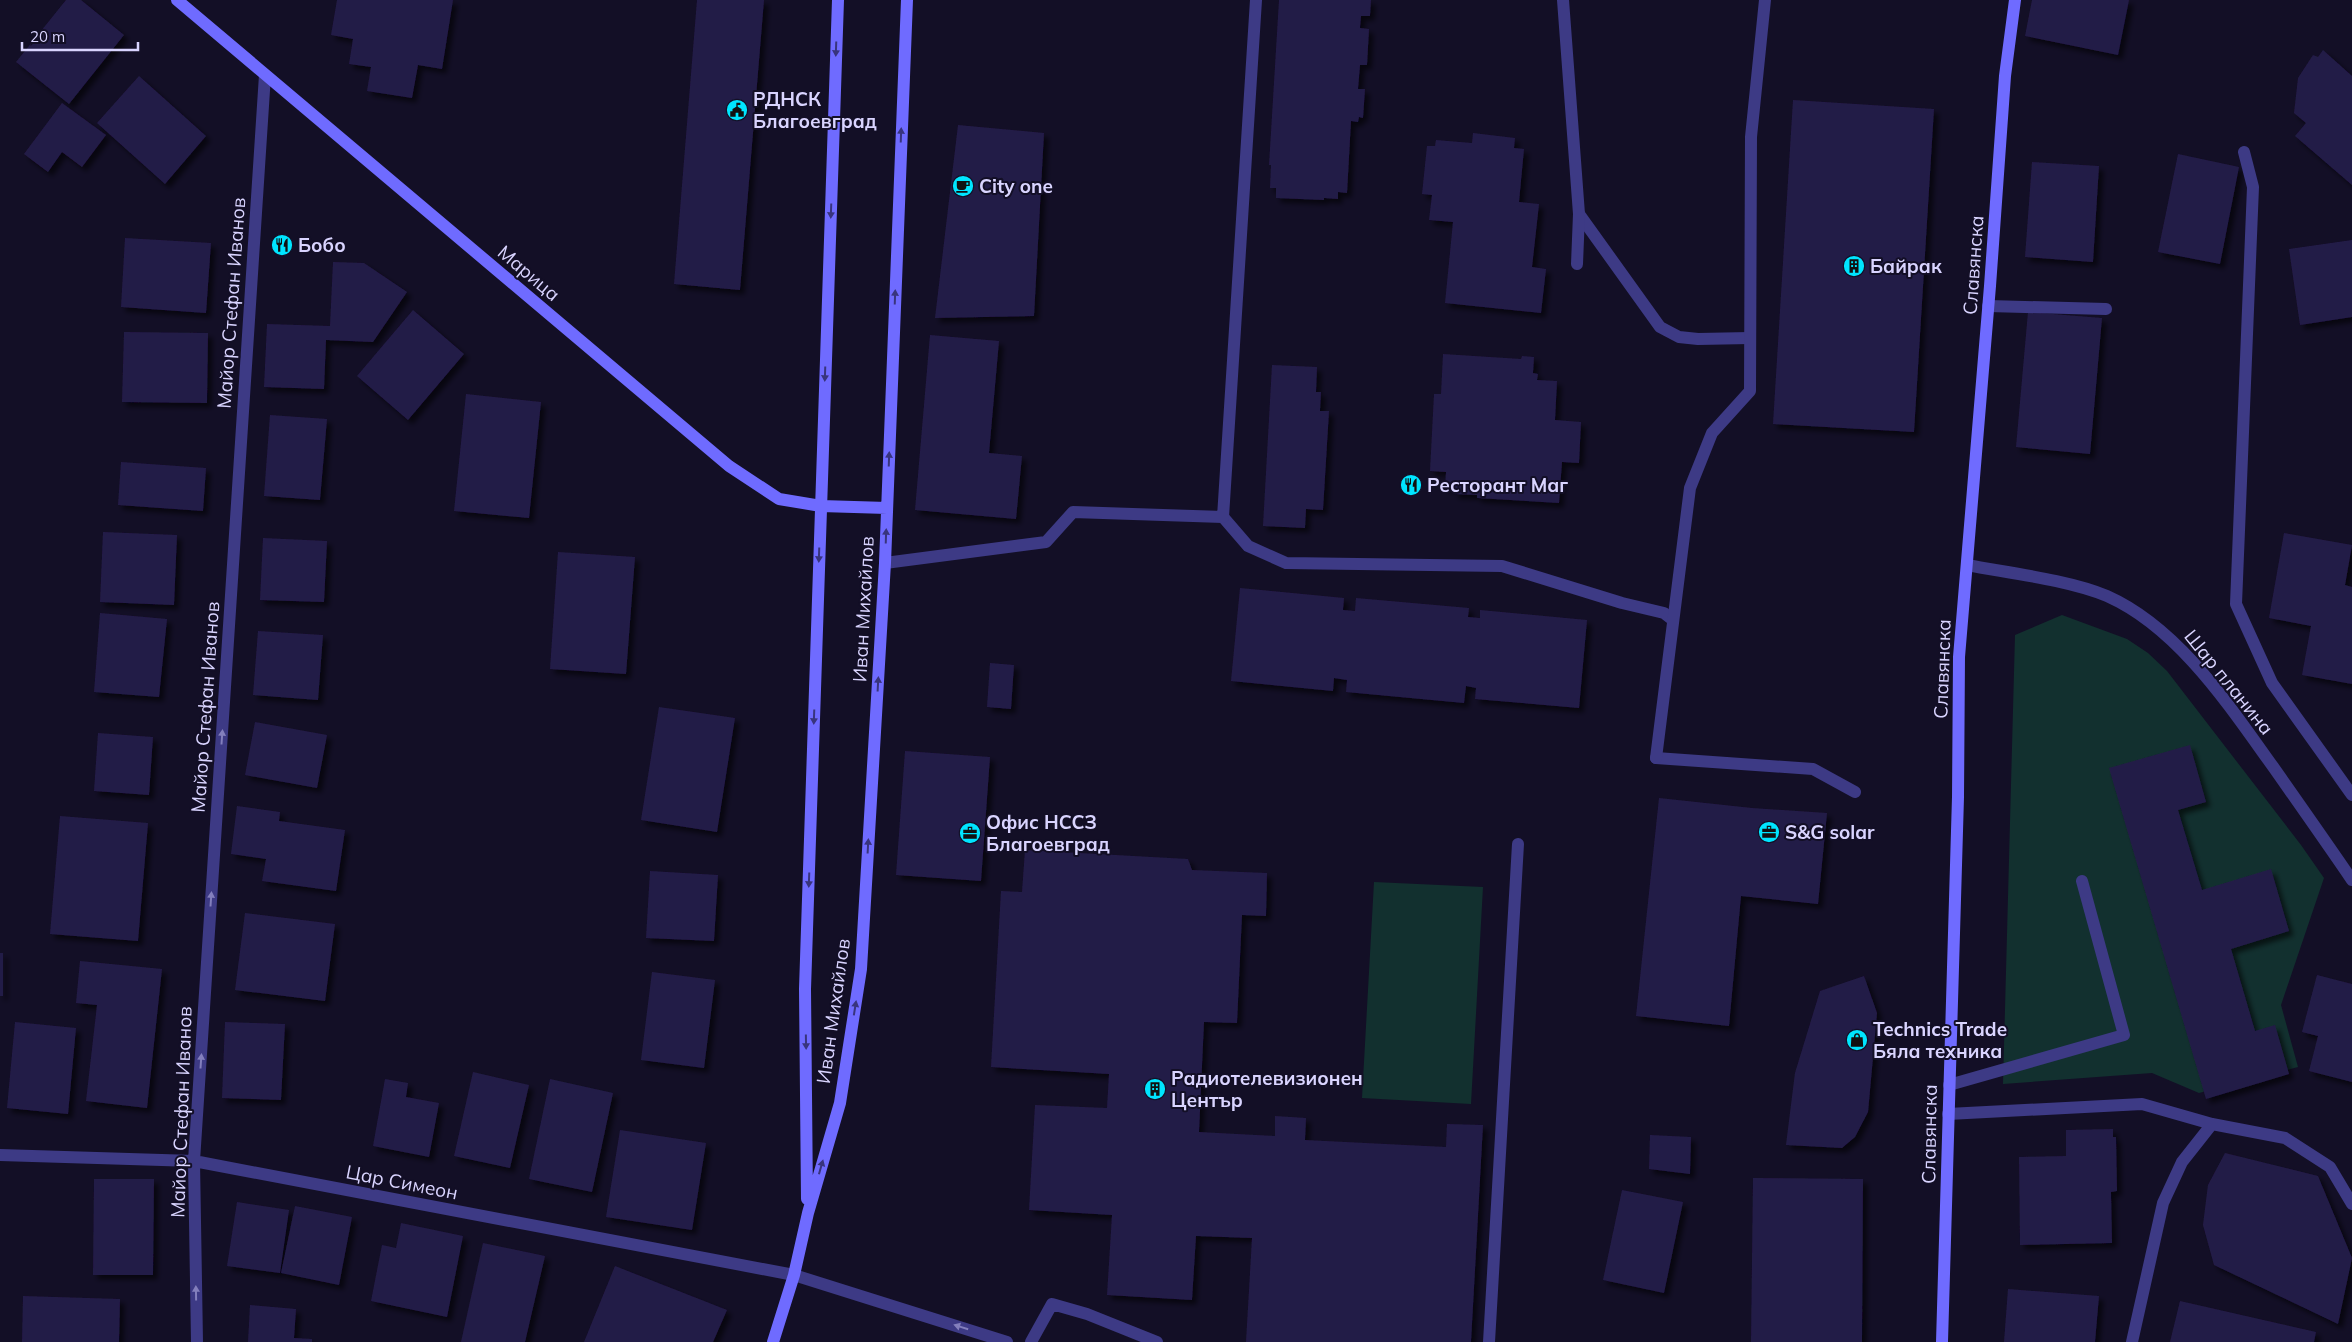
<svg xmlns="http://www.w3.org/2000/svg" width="2352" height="1342" viewBox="0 0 2352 1342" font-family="Mulish,sans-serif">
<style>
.green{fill:#12302f}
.building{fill:#241b47;filter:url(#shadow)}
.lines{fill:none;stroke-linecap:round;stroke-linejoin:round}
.lane{stroke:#3d3a85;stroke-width:12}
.street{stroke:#3d3a85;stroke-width:12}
.secondary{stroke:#6f6bff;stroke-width:12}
.oneway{fill:#38347d}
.oneway2{fill:#837fbc}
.labels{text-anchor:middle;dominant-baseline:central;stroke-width:4;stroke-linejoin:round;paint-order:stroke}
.poi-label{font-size:19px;font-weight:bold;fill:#d9d4ff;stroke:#130f26;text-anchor:start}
.street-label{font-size:19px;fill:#d9d4ff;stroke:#130f26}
</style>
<defs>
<filter id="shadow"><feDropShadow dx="4.5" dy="4.5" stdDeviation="2.5" flood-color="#0009"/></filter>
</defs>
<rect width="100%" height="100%" fill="#130f26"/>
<path class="green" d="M2062 615 2127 639 2148 653 2167 671 2301 845 2324 878 2281 1005 2298 1067 2199 1093 2152 1073 2003 1084 2015 635Z
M1374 882 1483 887 1471 1104 1362 1098Z"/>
<path class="building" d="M66 0H81L124 35 69 104 16 62Z
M337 0H453L442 69 418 65 412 98 367 91 371 67 349 64 353 39 331 35Z
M697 0H764L740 290 674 284Z
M1279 0H1371L1370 16H1361L1360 28 1369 29 1367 65H1360L1358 89H1365L1363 118 1359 117 1358 122 1351 121 1347 193 1338 192V199L1324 198V200L1276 198V188H1270L1271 165H1269Z
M2032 0H2129L2118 55 2025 36Z
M2323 50 2352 76V185L2295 136 2306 123 2294 113 2298 78 2313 55 2318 57Z
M139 76 206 136 165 184 97 123Z
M1793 100 1934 109 1914 432 1773 424Z
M62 103 106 135 82 167 62 152 48 172 24 154Z
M958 125 1044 133 1034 316 935 318Z
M1473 133 1515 138 1514 148 1524 149 1519 202 1539 204 1532 267 1546 269 1541 313 1445 303 1453 222 1429 220 1432 195 1422 194 1427 146H1435L1436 140 1472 143Z
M2178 154 2239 167 2220 264 2158 252Z
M2032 162 2099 166 2093 262 2025 257Z
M125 238 211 243 206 313 121 307Z
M2352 240V317L2300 325 2289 249Z
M333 262 364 263 407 292 373 342 326 340 324 389 264 387 267 324 330 326Z
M413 310 464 354 408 420 357 376Z
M2028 312 2102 318 2090 454 2016 447Z
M124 332 208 333 207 403 122 402Z
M930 335 999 341 989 453 1022 456 1016 519 915 510Z
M1443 354 1521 359 1522 356 1534 357 1533 373 1538 374 1537 380 1557 381 1555 420 1581 422 1579 463 1562 462 1559 503 1477 498V495L1454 494 1455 488H1445L1446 472 1430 471 1434 394H1441Z
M1272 365 1317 367 1316 392H1321L1320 411H1329L1323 510 1306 509 1305 528 1263 526Z
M466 394 541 402 529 518 454 511Z
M270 415 327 419 320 500 264 496Z
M121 462 206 468 203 511 118 505Z
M103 532 177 535 174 605 100 602Z
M2284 533 2352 545 2345 585 2352 587V684L2302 675 2311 626 2269 618Z
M263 538 327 541 324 602 260 600Z
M558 552 635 557 626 674 550 669Z
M1240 588 1344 598 1343 610 1355 611 1356 598 1469 608 1468 617 1480 618V610L1587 620 1579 708 1475 699 1476 688 1466 686 1464 703 1346 692 1347 680 1334 678 1333 691 1231 681Z
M100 613 167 619 159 697 94 692Z
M258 631 323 635 318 700 253 695Z
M990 663 1014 665 1011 709 987 707Z
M659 707 735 718 717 832 641 820Z
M255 722 327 735 317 788 245 775Z
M98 733 153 737 149 795 94 791Z
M2190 745 2206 802 2178 810 2202 890 2271 869 2289 931 2231 949 2255 1031 2275 1025 2289 1074 2206 1099 2109 768Z
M905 751 990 757 981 881 896 875Z
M1659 798 1752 808 1827 813 1818 904 1741 896 1729 1026 1636 1016Z
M237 806 280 812 279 821 345 830 336 891 262 881 266 859 231 854Z
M60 816 148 823 138 941 50 934Z
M1025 850 1188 859 1192 870 1267 873 1266 916 1242 915 1237 1023 1204 1022 1199 1132 1275 1136V1116L1306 1118 1305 1140 1446 1147 1447 1124 1483 1125 1471 1342H1246L1252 1238 1196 1236 1192 1300 1107 1295 1112 1215 1029 1210 1035 1105 1107 1108 1109 1074 991 1067 1001 891 1022 892Z
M650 871 718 875 714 941 646 938Z
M245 913 335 924 325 1001 235 990Z
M0 953H3V996H0Z
M80 961 162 969 147 1108 86 1101 97 1005 76 1003Z
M652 972 715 980 704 1068 641 1060Z
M2317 975 2352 984V1082L2309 1071 2318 1036 2302 1032Z
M1864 976 1877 1013 1868 1112 1855 1137 1842 1148 1786 1145 1795 1073 1820 991Z
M15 1022 76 1028 68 1114 7 1108Z
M225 1022 285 1024 281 1100 222 1098Z
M473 1072 529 1085 510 1168 454 1156Z
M385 1079 408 1083 406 1097 439 1103 429 1157 373 1146Z
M550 1079 613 1093 592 1192 529 1179Z
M2113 1129V1137H2116L2117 1191 2111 1192 2112 1243 2020 1245 2019 1157 2066 1156V1130Z
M620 1130 706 1143 692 1230 606 1217Z
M1650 1135 1691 1137 1690 1174 1649 1169Z
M2225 1153 2318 1176 2352 1258 2338 1324 2214 1265 2203 1225 2208 1185Z
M1753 1178 1863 1179 1862 1342H1751Z
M94 1179H154L153 1275H93Z
M1622 1190 1683 1202 1664 1293 1603 1280Z
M237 1202 289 1210 280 1273 227 1266Z
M295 1206 352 1217 339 1285 281 1273Z
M401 1223 463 1236 447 1317 371 1301 382 1245 396 1248Z
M483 1243 545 1256 525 1342H461Z
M615 1266 727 1310 713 1342H584Z
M2008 1289 2099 1296 2095 1342H2004Z
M23 1296 120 1299 119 1342H22Z
M2180 1301 2316 1332 2314 1342H2170Z
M250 1305 296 1309 294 1338 312 1339V1342H248Z"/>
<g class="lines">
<path class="lane" d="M1579 214 1660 327 1679 337 1698 339 1750 338
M1988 306 2106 309
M1223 517 1248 546 1286 563 1502 566 1622 603 1664 613 1673 620
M1656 758 1813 769 1855 792
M1949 1085 2124 1035 2082 881
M1031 1342 1052 1304 1087 1314 1157 1342
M1489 1342 1518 844"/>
<path class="street" d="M1563 0 1579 214 1577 264
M2244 152 2253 187 2236 604 2272 683 2352 795
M885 563 1046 542 1073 512 1223 517 1256 0
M1967 565C2009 573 2069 580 2107 596 2179 628 2230 707 2274 768 2300 805 2326 842 2352 880
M1656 758 1690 488 1712 433 1750 391 1751 137 1765 0
M1948 1114 2142 1104 2212 1124 2285 1138 2330 1167 2352 1204
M0 1155 194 1161 794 1275 1007 1342
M197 1342 194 1161 265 75
M2132 1342 2163 1203 2182 1162 2212 1124"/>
<path class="secondary" d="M177 0 729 466 779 499 821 506 887 508
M807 1199 805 989 838 0
M773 1342 794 1275 808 1213 840 1103 861 969 885 563 907 0
M1942 1342 1958 797 1959 657 1990 286 2005 76 2015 0"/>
</g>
<defs><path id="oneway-solid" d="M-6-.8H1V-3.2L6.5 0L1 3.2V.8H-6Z" transform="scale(1.25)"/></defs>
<g class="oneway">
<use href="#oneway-solid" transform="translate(836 49) rotate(92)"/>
<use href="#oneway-solid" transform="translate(901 135) rotate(-88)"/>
<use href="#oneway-solid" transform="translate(831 211) rotate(92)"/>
<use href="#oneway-solid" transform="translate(895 297) rotate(-88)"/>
<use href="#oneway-solid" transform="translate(825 374) rotate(92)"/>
<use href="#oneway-solid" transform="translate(889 459) rotate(-88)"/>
<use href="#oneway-solid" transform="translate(886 536) rotate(-88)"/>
<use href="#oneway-solid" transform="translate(819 555) rotate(92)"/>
<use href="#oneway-solid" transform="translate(878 684) rotate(-87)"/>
<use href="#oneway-solid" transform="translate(814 717) rotate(92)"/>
<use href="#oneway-solid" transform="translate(868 846) rotate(-87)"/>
<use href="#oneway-solid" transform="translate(809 880) rotate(92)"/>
<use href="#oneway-solid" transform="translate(855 1008) rotate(-81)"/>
<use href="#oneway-solid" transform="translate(806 1042) rotate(89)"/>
<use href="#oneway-solid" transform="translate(821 1167) rotate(-74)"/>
</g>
<g class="oneway2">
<use href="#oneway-solid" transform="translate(222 737) rotate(-86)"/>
<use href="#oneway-solid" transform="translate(211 899) rotate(-86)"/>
<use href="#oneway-solid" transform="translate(201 1061) rotate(-86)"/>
<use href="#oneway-solid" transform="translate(196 1293) rotate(-91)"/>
<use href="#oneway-solid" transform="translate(961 1327) rotate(-163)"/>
</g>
<defs>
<g id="civic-disc" transform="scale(1.125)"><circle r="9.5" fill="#00e5ff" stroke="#130f26"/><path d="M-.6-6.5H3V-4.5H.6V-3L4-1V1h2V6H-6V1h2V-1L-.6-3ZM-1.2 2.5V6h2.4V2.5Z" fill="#111"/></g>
<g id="cafe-disc" transform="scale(1.125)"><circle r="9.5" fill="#00e5ff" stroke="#130f26"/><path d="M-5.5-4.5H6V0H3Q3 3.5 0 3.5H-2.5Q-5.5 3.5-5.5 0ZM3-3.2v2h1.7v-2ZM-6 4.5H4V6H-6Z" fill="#111"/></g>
<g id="restaurant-disc" transform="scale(1.125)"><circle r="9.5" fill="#00e5ff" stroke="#130f26"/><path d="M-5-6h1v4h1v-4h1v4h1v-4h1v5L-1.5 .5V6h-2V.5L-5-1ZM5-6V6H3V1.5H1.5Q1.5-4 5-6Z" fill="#111"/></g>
<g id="building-disc" transform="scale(1.125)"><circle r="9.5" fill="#00e5ff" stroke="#130f26"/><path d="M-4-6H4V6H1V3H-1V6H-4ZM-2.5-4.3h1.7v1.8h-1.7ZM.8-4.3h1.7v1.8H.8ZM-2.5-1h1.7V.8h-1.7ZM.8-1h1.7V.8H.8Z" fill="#111"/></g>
<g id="office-disc" transform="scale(1.125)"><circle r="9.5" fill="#00e5ff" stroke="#130f26"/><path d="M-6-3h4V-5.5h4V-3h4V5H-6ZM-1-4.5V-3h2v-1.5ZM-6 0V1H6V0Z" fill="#111"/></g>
<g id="shop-disc" transform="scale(1.125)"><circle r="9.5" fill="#00e5ff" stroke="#130f26"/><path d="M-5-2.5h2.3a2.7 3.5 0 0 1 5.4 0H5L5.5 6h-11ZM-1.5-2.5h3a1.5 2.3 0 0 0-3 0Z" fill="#111"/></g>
</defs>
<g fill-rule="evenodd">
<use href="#civic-disc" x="737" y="110"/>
<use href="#cafe-disc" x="963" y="186"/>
<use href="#restaurant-disc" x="282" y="245"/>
<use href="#building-disc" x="1854" y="266"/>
<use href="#restaurant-disc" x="1411" y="485"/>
<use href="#office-disc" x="1769" y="832"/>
<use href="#office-disc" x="970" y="833"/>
<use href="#shop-disc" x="1857" y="1040"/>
<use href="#building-disc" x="1155" y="1089"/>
</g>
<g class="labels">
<g class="poi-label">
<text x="753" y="99">РДНСК<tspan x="753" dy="22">Благоевград</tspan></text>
<text x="979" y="186">City one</text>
<text x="298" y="245">Бобо</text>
<text x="1870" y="266">Байрак</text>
<text x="1427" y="485">Ресторант Маг</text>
<text x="986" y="822">Офис НССЗ<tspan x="986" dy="22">Благоевград</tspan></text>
<text x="1785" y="832">S&amp;G solar</text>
<text x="1873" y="1029">Technics Trade<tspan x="1873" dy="22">Бяла техника</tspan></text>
<text x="1171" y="1078">Радиотелевизионен<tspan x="1171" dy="22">Център</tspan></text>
</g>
<g class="street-label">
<text transform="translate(1973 265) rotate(-86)">Славянска</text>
<text transform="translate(529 273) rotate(40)">Марица</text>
<text transform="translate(231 303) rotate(-86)">Майор Стефан Иванов</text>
<text transform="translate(863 609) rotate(-87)">Иван Михайлов</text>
<text transform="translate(1942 669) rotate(-88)">Славянска</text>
<text transform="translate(2229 682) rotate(51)">Шар планина</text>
<text transform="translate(205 707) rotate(-86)">Майор Стефан Иванов</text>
<text transform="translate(833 1011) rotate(-82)">Иван Михайлов</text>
<text transform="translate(181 1112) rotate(-88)">Майор Стефан Иванов</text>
<text transform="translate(1929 1134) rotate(-89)">Славянска</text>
<text transform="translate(402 1182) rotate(11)">Цар Симеон</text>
</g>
</g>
<path d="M22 42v8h116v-8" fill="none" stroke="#d9d4ff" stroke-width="2.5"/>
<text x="30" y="42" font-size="15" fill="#d9d4ff" stroke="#130f26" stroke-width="4" paint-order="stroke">20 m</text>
</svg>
